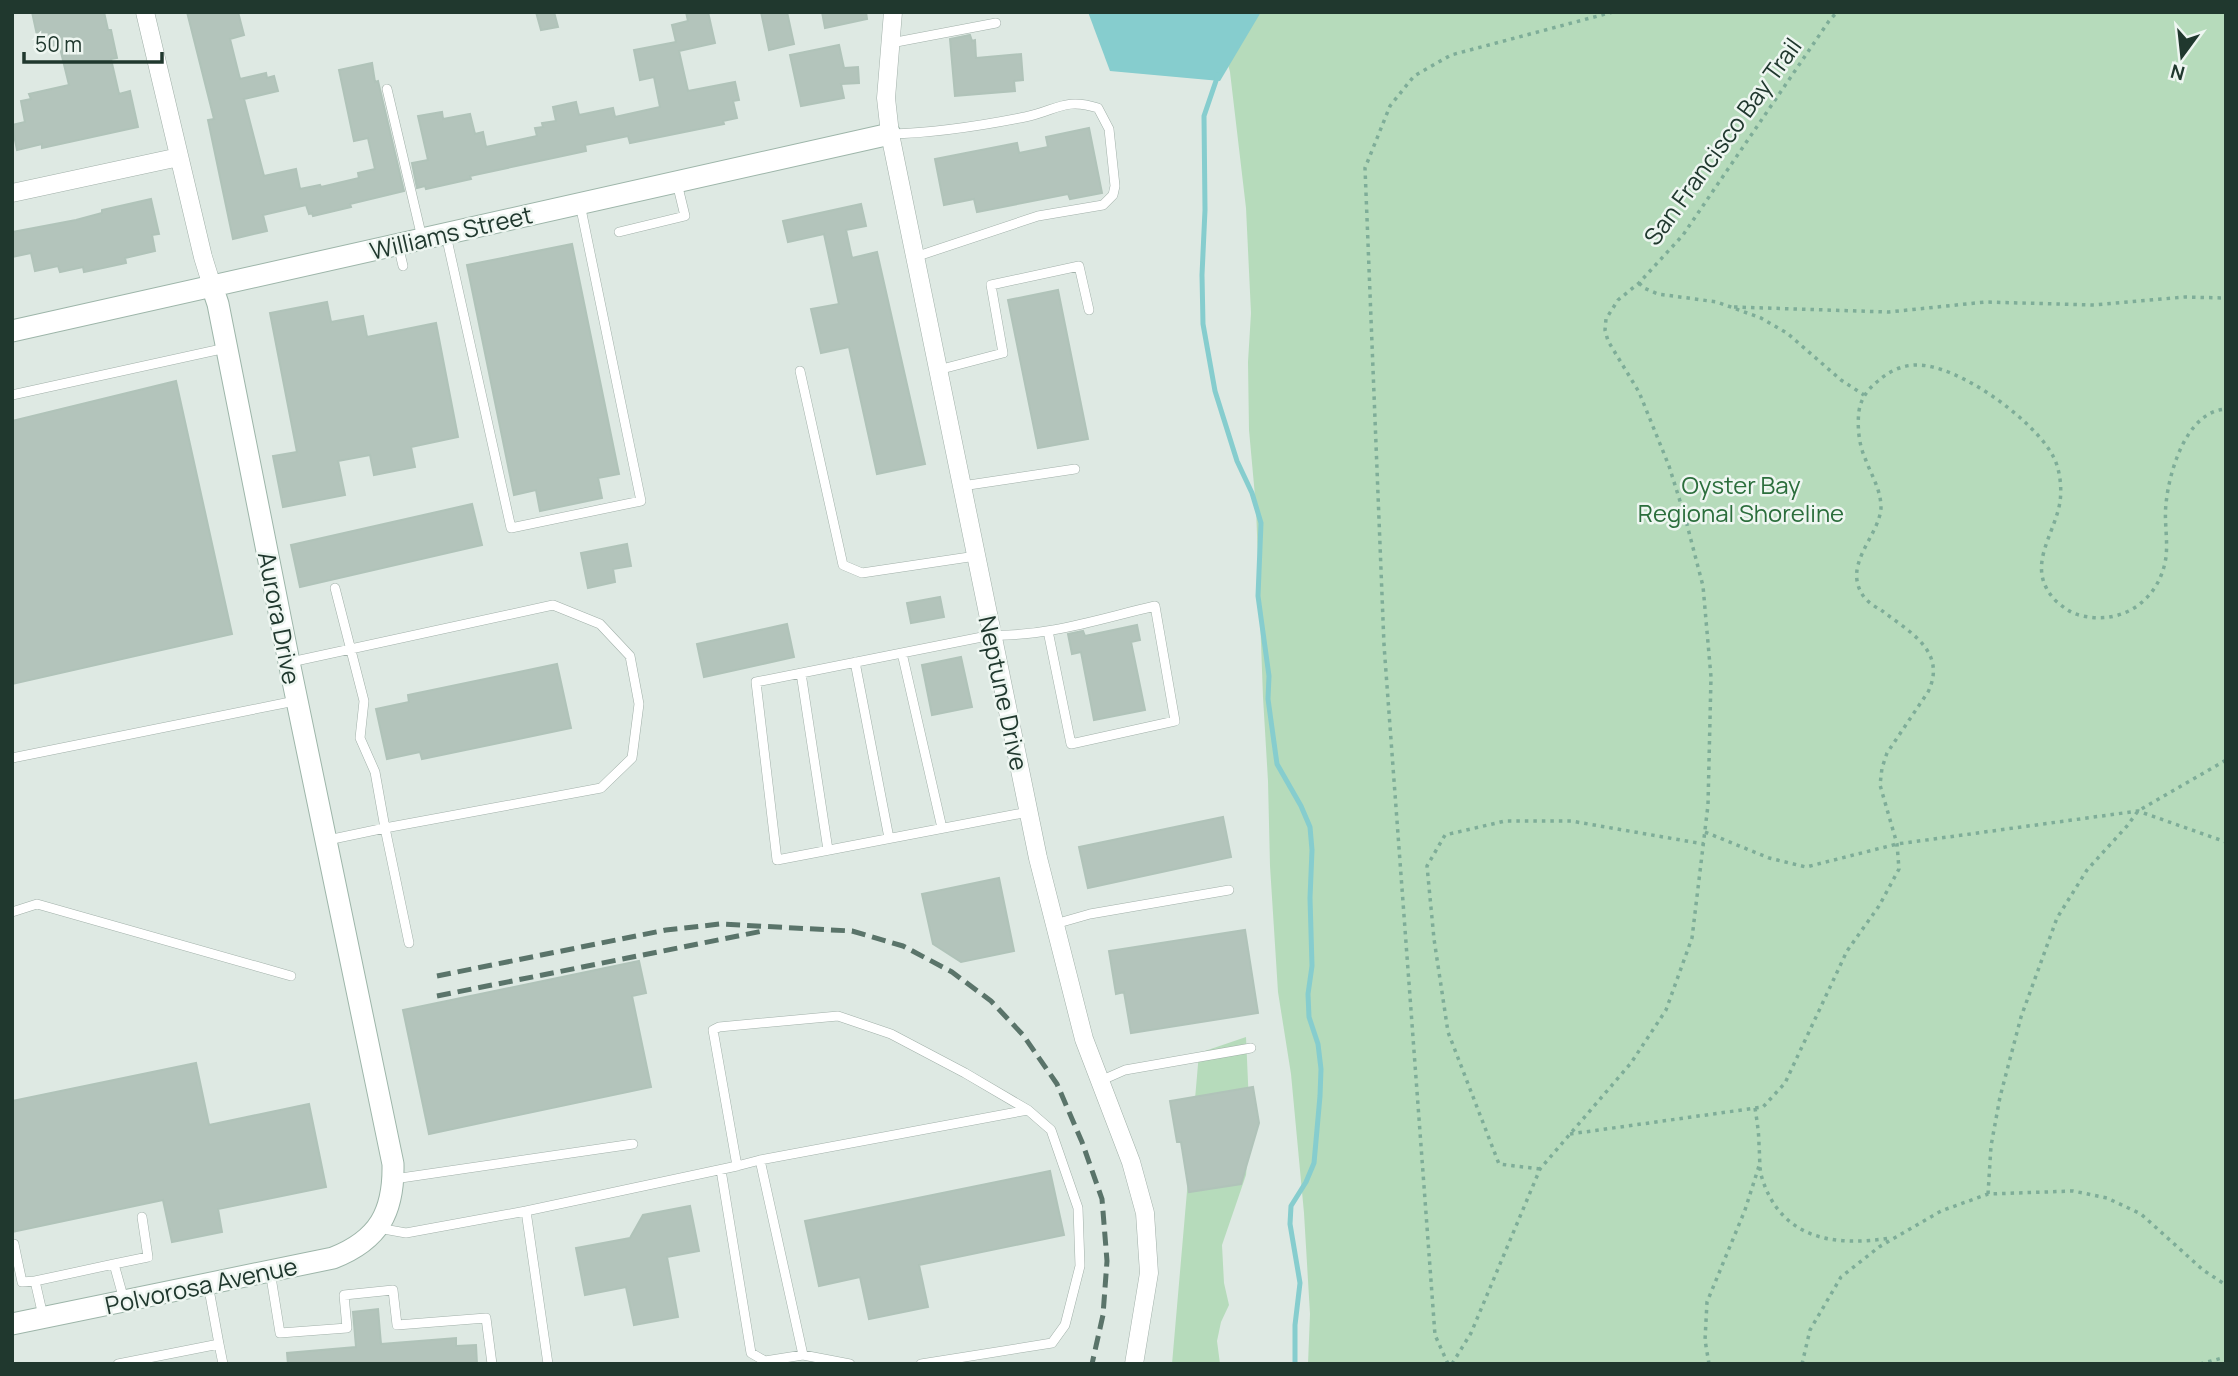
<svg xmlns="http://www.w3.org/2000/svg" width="2238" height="1376" viewBox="0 0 2238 1376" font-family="Manrope,sans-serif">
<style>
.green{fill:#b6dbbb}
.water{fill:#86cdce}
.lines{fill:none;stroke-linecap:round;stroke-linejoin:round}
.stream{stroke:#86cdce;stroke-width:5}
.building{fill:#b3c4bb;stroke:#b0c3b9;stroke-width:2}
.lane-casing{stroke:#a1b0a9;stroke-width:10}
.street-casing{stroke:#a1b0a9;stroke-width:19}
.secondary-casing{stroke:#9db5a9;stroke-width:23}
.path{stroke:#7ead98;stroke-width:3.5;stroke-dasharray:3.5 5;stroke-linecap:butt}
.lane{stroke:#fff;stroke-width:9}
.street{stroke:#fff;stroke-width:18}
.secondary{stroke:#fff;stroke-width:21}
.rail{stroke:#5a746a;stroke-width:5;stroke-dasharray:14 7;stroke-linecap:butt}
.labels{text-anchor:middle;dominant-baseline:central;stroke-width:5;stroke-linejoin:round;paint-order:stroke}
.street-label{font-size:24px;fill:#20382e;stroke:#eef6f1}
.park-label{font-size:24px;fill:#2b6e3c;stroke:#eef6f1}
</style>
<rect width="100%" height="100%" fill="#dee9e3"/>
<path class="green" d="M1214 12H2226V1364H1308L1310 1314 1304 1213 1291 1074 1278 992 1270 866 1268 781 1263 697 1256 507 1249 430 1248 362 1251 313 1246 208 1230 72Z
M1246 1037 1250 1127 1246 1175 1222 1245 1224 1283 1229 1305 1221 1322 1217 1341 1220 1364H1172L1199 1053Z"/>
<path class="water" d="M1088 12H1261L1220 81 1110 71Z"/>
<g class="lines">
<path class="stream" d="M1218 75 1204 116 1205 210 1202 275 1203 324 1215 391 1237 461 1252 493 1261 523 1258 596 1269 676 1268 699 1277 764 1301 806 1310 827 1312 850 1310 898 1312 966 1308 994 1309 1017 1318 1044 1321 1069 1320 1096 1314 1163 1306 1182 1291 1206 1290 1224 1300 1283 1295 1325V1364"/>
</g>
<path class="building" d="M32 12H104L108 30H111L117 58 111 59 119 94 130 91 138 127 42 148V144L17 150 12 125 25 122 21 101 31 99 29 94 69 85 59 44 40 49Z
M187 12H238L244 35 230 39 240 79 266 73 267 78 274 76 278 91 244 99 264 176 296 169 300 189 320 185 321 187 359 178 358 173 375 169 368 138 354 141 339 70 372 63 375 82 378 81 404 191 350 204 351 207 313 216 312 213 309 214 306 205 263 215 267 231 233 239 208 120 214 119Z
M536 12H554L558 27 541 30Z
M686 12H708L715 43 679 51 688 91 735 82 739 100 733 101 737 118 723 121 724 124 630 143 628 136 585 145 586 151 470 176 471 179 426 189 425 186 417 188 412 163 428 160 418 116 442 112 443 119 470 114 475 134 483 132 486 147 537 136 535 128 543 127 542 123 556 121 553 107 576 102 579 115 613 108 615 117 660 107 654 77 640 80 634 50 676 42 672 25 688 21Z
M761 12H787L794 44 769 50Z
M822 12H866L867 19 825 28Z
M970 35 972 41 975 40 976 58 1021 54 1023 80 1014 81 1015 91 955 96 950 39Z
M839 45 844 68 858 67 859 83 841 84 844 98 801 106 790 55Z
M1089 128 1102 193 1070 199 1068 194 977 212 974 199 944 205 935 159 1017 143 1019 153 1048 147 1046 137Z
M151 199 159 234 152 235 155 251 125 258 126 263 84 272 83 267 60 272 58 266 35 271 31 253 12 257V232L76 220 102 213V210Z
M861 204 866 226 846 230 852 258 877 252 925 464 877 474 849 347 821 353 811 309 839 304 824 234 788 242 783 221Z
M572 244 619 474 598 478 602 498 540 511 536 490 514 495 467 265Z
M1058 290 1088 439 1038 448 1008 300Z
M327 302 331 322 363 316 367 337 436 323 458 437 411 447 415 467 374 475 370 455 338 461 345 495 283 507 273 456 297 452 270 313Z
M176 381 232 634 12 684V421Z
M472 504 482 545 300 587 291 545Z
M627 544 631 566 613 569 615 582 588 588 581 553Z
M940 597 944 617 911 623 907 603Z
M787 624 794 657 704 677 697 644Z
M1137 625 1140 640 1131 642 1145 710 1094 720 1081 652 1072 654 1068 634 1083 631 1085 636Z
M961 657 972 707 932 715 922 665Z
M557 664 571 728 422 759 420 752 387 759 376 709 409 702 408 695Z
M1223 817 1231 857 1088 888 1079 847Z
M999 878 1014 951 961 962 933 944 922 894Z
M1245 930 1258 1013 1131 1033 1124 992 1116 994 1109 951Z
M639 961 646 993 632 996 651 1087 429 1134 403 1010Z
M196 1063 209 1125 309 1104 326 1187 218 1209 222 1232 172 1242 163 1200 12 1232V1101Z
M1253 1087 1259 1123 1241 1184 1189 1192 1181 1142H1177L1170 1101Z
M1050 1171 1064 1235 919 1265 928 1307 869 1319 860 1277 819 1286 805 1221Z
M690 1206 699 1251 667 1257 678 1317 634 1325 626 1287 585 1295 576 1248 630 1238 643 1215Z
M378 1309 381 1344 456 1338V1346L476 1345 477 1364H288L287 1353 356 1347 353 1312Z"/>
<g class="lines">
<g class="lane-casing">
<path id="lane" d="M891 43 996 23
M387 89 422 238
M890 134C936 133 980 126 1025 117 1056 111 1064 97 1098 108L1109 129 1115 186 1113 195 1103 205 1038 216 915 257
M619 232 685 216 677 183
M446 235 511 528 641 501 580 204
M398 245 403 266
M938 370 1003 353 991 285 1079 266 1089 310
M800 371 843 565 862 573 976 556
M12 395 226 348
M962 486 1075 469
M902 653 942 828
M291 662 553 605 600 624 630 656 639 704 632 758 601 788 385 828 375 772 360 738 364 701 335 588
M855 662 889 838
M801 673 828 850
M12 758 295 701
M1028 812 777 860 756 682 992 635C1047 637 1102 618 1155 606L1175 721 1071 744 1048 631
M328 840 385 828 409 943
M12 912 37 904 291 976
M1055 924 1090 914 1229 890
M1100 1081 1125 1070 1251 1048
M760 1160 1028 1110
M737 1166 760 1160 803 1355
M721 1170 751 1353 765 1361 803 1355 850 1364
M394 1179 633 1144
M526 1211 737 1166 713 1030 719 1027 838 1016 891 1034 965 1073 1028 1110 1051 1130 1078 1208 1080 1266 1065 1325 1052 1343 921 1364
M378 1228 406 1233 526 1211 548 1364
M14 1244 22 1282 35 1281
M114 1264 148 1257 142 1217
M270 1271 280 1333 347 1328 344 1295 393 1290 397 1325 486 1318 492 1364
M208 1284 219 1344
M43 1316 35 1281 114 1264 124 1300
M118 1364 219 1344 223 1364"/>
</g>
<g class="street-casing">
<path id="street" d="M145 12 203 257 212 286
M893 12 886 98 890 134 1038 858 1084 1039 1131 1162 1145 1213 1149 1273 1134 1364
M12 193 179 157"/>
</g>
<g class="secondary-casing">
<path id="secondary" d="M12 331 890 134
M12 1324 333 1258C379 1240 394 1212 393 1164L289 662 218 304 212 286"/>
</g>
<path class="path" d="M1639 283 1644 288 1658 294 1717 302 1761 318 1787 333 1841 380 1864 395
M1734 307 1889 312 1985 302 2094 305 2185 297 2226 298
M1705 832 1769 858 1806 867 1897 844 2138 811 2226 842
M1755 1108C1757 1121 1759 1133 1759 1146 1760 1156 1759 1169 1762 1178 1781 1239 1834 1247 1890 1238
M1570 1134 1763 1107 1785 1083 1847 951 1879 906 1899 869 1897 844 1880 785 1882 768 1887 753 1928 692C1948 651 1908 631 1881 610 1875 607 1868 602 1864 597 1841 565 1879 537 1881 508 1881 489 1871 475 1865 458 1859 445 1857 426 1859 411 1861 398 1868 389 1878 381 1888 372 1902 365 1916 365 1958 364 2034 420 2053 456 2060 469 2062 487 2060 502 2054 537 2024 568 2056 601 2064 608 2072 614 2083 616 2124 625 2160 599 2166 557 2168 539 2164 521 2166 504 2169 471 2187 411 2226 409
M1540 1169 1499 1164 1448 1032 1434 939 1427 866 1445 835 1505 821H1571L1704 844
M1988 1194 1991 1146 2000 1097 2021 1017 2057 918 2087 870 2127 826 2138 811 2226 760
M1448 1364 1435 1335 1384 645 1365 168 1390 106 1414 76 1451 55 1613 12
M1452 1364 1471 1333 1540 1169 1631 1063 1666 1010 1692 938 1708 805 1711 677 1703 586 1685 517 1669 466 1639 392 1608 341 1605 330 1606 319 1618 300 1639 283 1683 235 1829 21 1837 12
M1709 1364 1705 1340 1707 1302 1745 1210 1759 1166
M1802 1364 1810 1330 1841 1277 1879 1247 1941 1211 1988 1194 2073 1191 2107 1198 2141 1214 2203 1270 2226 1285
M2200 1364 2226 1357"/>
<use href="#lane" class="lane"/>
<use href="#street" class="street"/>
<use href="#secondary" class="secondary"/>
<path class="rail" d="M437 976 666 930 720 924 852 931 903 946 952 972 991 1001 1023 1035 1057 1084 1082 1142 1102 1199 1107 1261 1103 1315 1092 1364
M437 996 763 931"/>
</g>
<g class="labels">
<g class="street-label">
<text transform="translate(1722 141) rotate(-54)">San Francisco Bay Trail</text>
<text transform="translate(451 232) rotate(-13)">Williams Street</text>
<text transform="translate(280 618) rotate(79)">Aurora Drive</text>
<text transform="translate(1004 693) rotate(78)">Neptune Drive</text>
<text transform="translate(201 1285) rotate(-12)">Polvorosa Avenue</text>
</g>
<g class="park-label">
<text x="1741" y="484">Oyster Bay<tspan x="1741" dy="28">Regional Shoreline</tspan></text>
</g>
</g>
<rect width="2238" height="1376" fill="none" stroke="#20382e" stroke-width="28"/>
<g transform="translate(2182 56) rotate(195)" stroke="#eef6f1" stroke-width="5" paint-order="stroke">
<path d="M0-5L12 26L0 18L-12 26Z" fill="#20382e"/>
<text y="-10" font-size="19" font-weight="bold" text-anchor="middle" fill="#20382e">N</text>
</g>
<path d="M24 52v10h138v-10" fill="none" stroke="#20382e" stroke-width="3.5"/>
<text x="35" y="52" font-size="21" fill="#20382e" stroke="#eef6f1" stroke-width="5" paint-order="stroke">50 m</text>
</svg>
